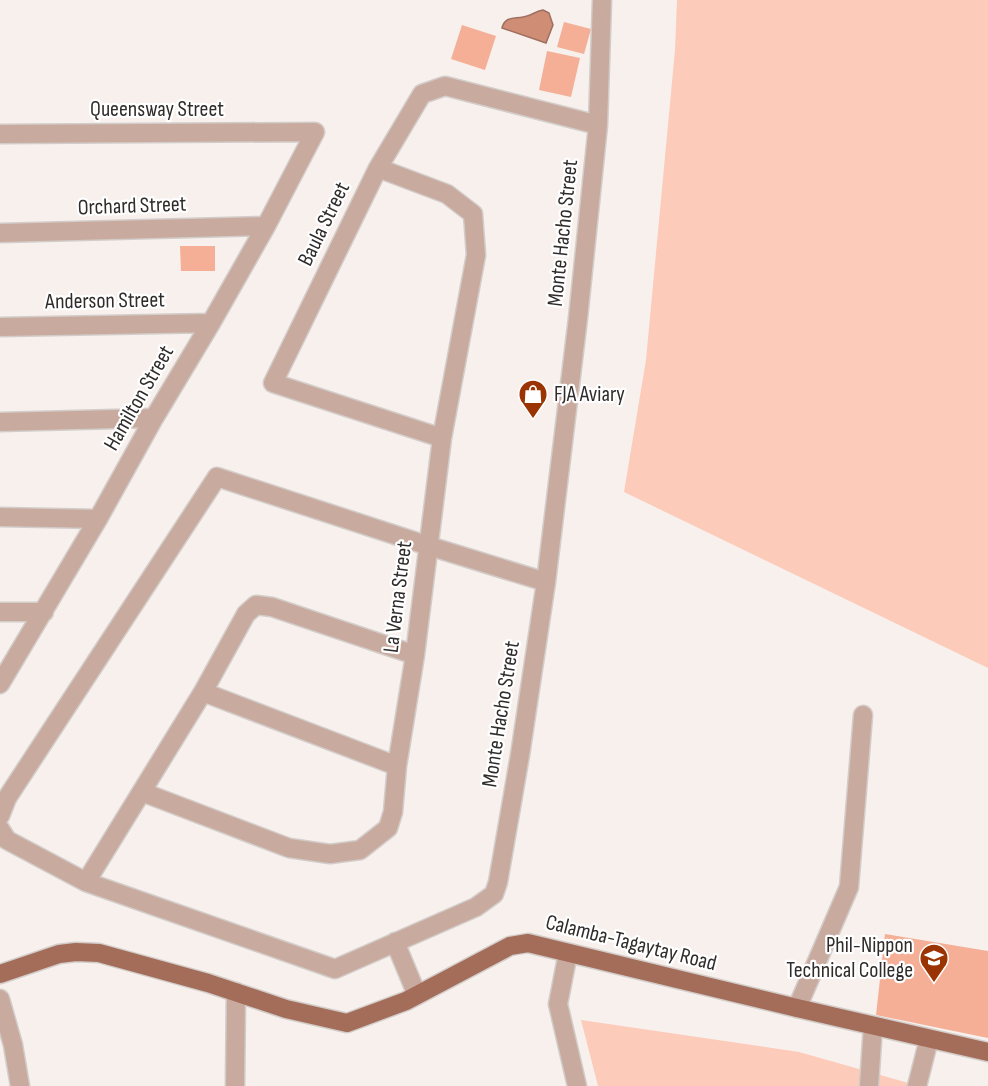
<svg xmlns="http://www.w3.org/2000/svg" width="988" height="1086" viewBox="0 0 988 1086" font-family="'Sofia Sans Condensed',sans-serif">
<style>
.green{fill:#fccbba}
.water{fill:#cf8d75;stroke:#9f705f;stroke-width:1.5}
.building{fill:#f4af96}
.lines{fill:none;stroke-linecap:round;stroke-linejoin:round}
.minor-casing{stroke:#d3cdca;stroke-width:21}
.major-casing{stroke:#d3cdca;stroke-width:21}
.minor{stroke:#c9aa9f;stroke-width:18}
.major{stroke:#a36d5a;stroke-width:18}
.labels{text-anchor:middle;dominant-baseline:central;stroke-width:4.5;stroke-linejoin:round;paint-order:stroke}
.street-label{font-size:22px;fill:#2f2c2b;stroke:#fff}
.poi-label{font-size:22px;fill:#2f2c2b;stroke:#fff;text-anchor:start}
</style>
<rect width="100%" height="100%" fill="#f7f0ed"/>
<path class="green" d="M677 0H988V668L624 492 646 360 675 50Z
M581 1020 799 1052 919 1086H598Z"/>
<path class="water" d="M543 10 549 13 553 25 546 43 502 28C505 16 514 19 523 17 531 16 536 11 543 10Z"/>
<path class="building" d="M564 22 591 29 584 54 557 47Z
M462 25 496 36 485 70 451 59Z
M547 51 580 58 571 97 539 90Z
M180 246H215V271H181Z
M885 934 988 951V1038L876 1015Z"/>
<g class="lines">
<g class="minor-casing">
<path id="minor" d="M0 134 315 132 266 226 211 323 154 418 98 519 0 684
M0 233 266 226
M0 327 211 323
M0 422 154 418
M442 438 273 383 378 168 422 94 445 86 598 125
M0 517 98 519
M0 612H44
M203 692 397 766
M142 792 289 848 330 854 360 850 388 828 393 812 397 766 415 655 442 438 476 255 473 214 447 194 378 168
M0 816 7 798 217 477 429 546 546 582
M0 829 7 840 86 882 335 969 476 907 494 894 498 882 520 755 546 582 578 318 598 125 602 0
M86 882 203 692 246 614 256 605 272 607 415 655
M395 942 417 995
M568 953 558 1004 577 1086
M0 999 13 1045 20 1086
M797 1008 849 887 863 715
M235 1086 236 992
M869 1086 873 1026
M917 1086 929 1039"/>
</g>
<g class="major-casing">
<path id="major" d="M0 974 59 954 76 952 99 953 208 983 286 1009 347 1023 406 1001 510 946 528 943 797 1008 988 1052"/>
</g>
<use href="#minor" class="minor"/>
<use href="#major" class="major"/>
</g>
<defs>
<g id="shop-pin" transform="scale(1.5)"><path d="M0 17L-7.5 6A9.5 9.5 0 1 1 7.5 6Z" fill="#9a3503" stroke="#fff"/><path d="M-5-2.5h2.3a2.7 3.5 0 0 1 5.4 0H5L5.5 6h-11ZM-1.5-2.5h3a1.5 2.3 0 0 0-3 0Z" fill="#fff"/></g>
<g id="university-pin" transform="scale(1.5)"><path d="M0 17L-7.5 6A9.5 9.5 0 1 1 7.5 6Z" fill="#9a3503" stroke="#fff"/><path d="M0-5L7-2L0 1L-7-2ZM-4 1L0 2.5L4 1V4Q0 6-4 4Z" fill="#fff"/></g>
</defs>
<g fill-rule="evenodd">
<use href="#shop-pin" x="533" y="394"/>
<use href="#university-pin" x="934" y="958"/>
</g>
<g class="labels">
<g class="street-label">
<text x="157" y="109">Queensway Street</text>
<text transform="translate(132 206) rotate(-2)">Orchard Street</text>
<text transform="translate(324 224) rotate(-64)">Baula Street</text>
<text transform="translate(563 233) rotate(-84)">Monte Hacho Street</text>
<text transform="translate(105 301) rotate(-1)">Anderson Street</text>
<text transform="translate(139 398) rotate(-60)">Hamilton Street</text>
<text transform="translate(398 597) rotate(-83)">La Verna Street</text>
<text transform="translate(501 714) rotate(-81)">Monte Hacho Street</text>
<text transform="translate(631 943) rotate(14)">Calamba-Tagaytay Road</text>
</g>
<g class="poi-label">
<text x="554" y="394">FJA Aviary</text>
<text x="913" y="945" text-anchor="end">Phil-Nippon<tspan x="913" dy="25">Technical College</tspan></text>
</g>
</g>
</svg>
